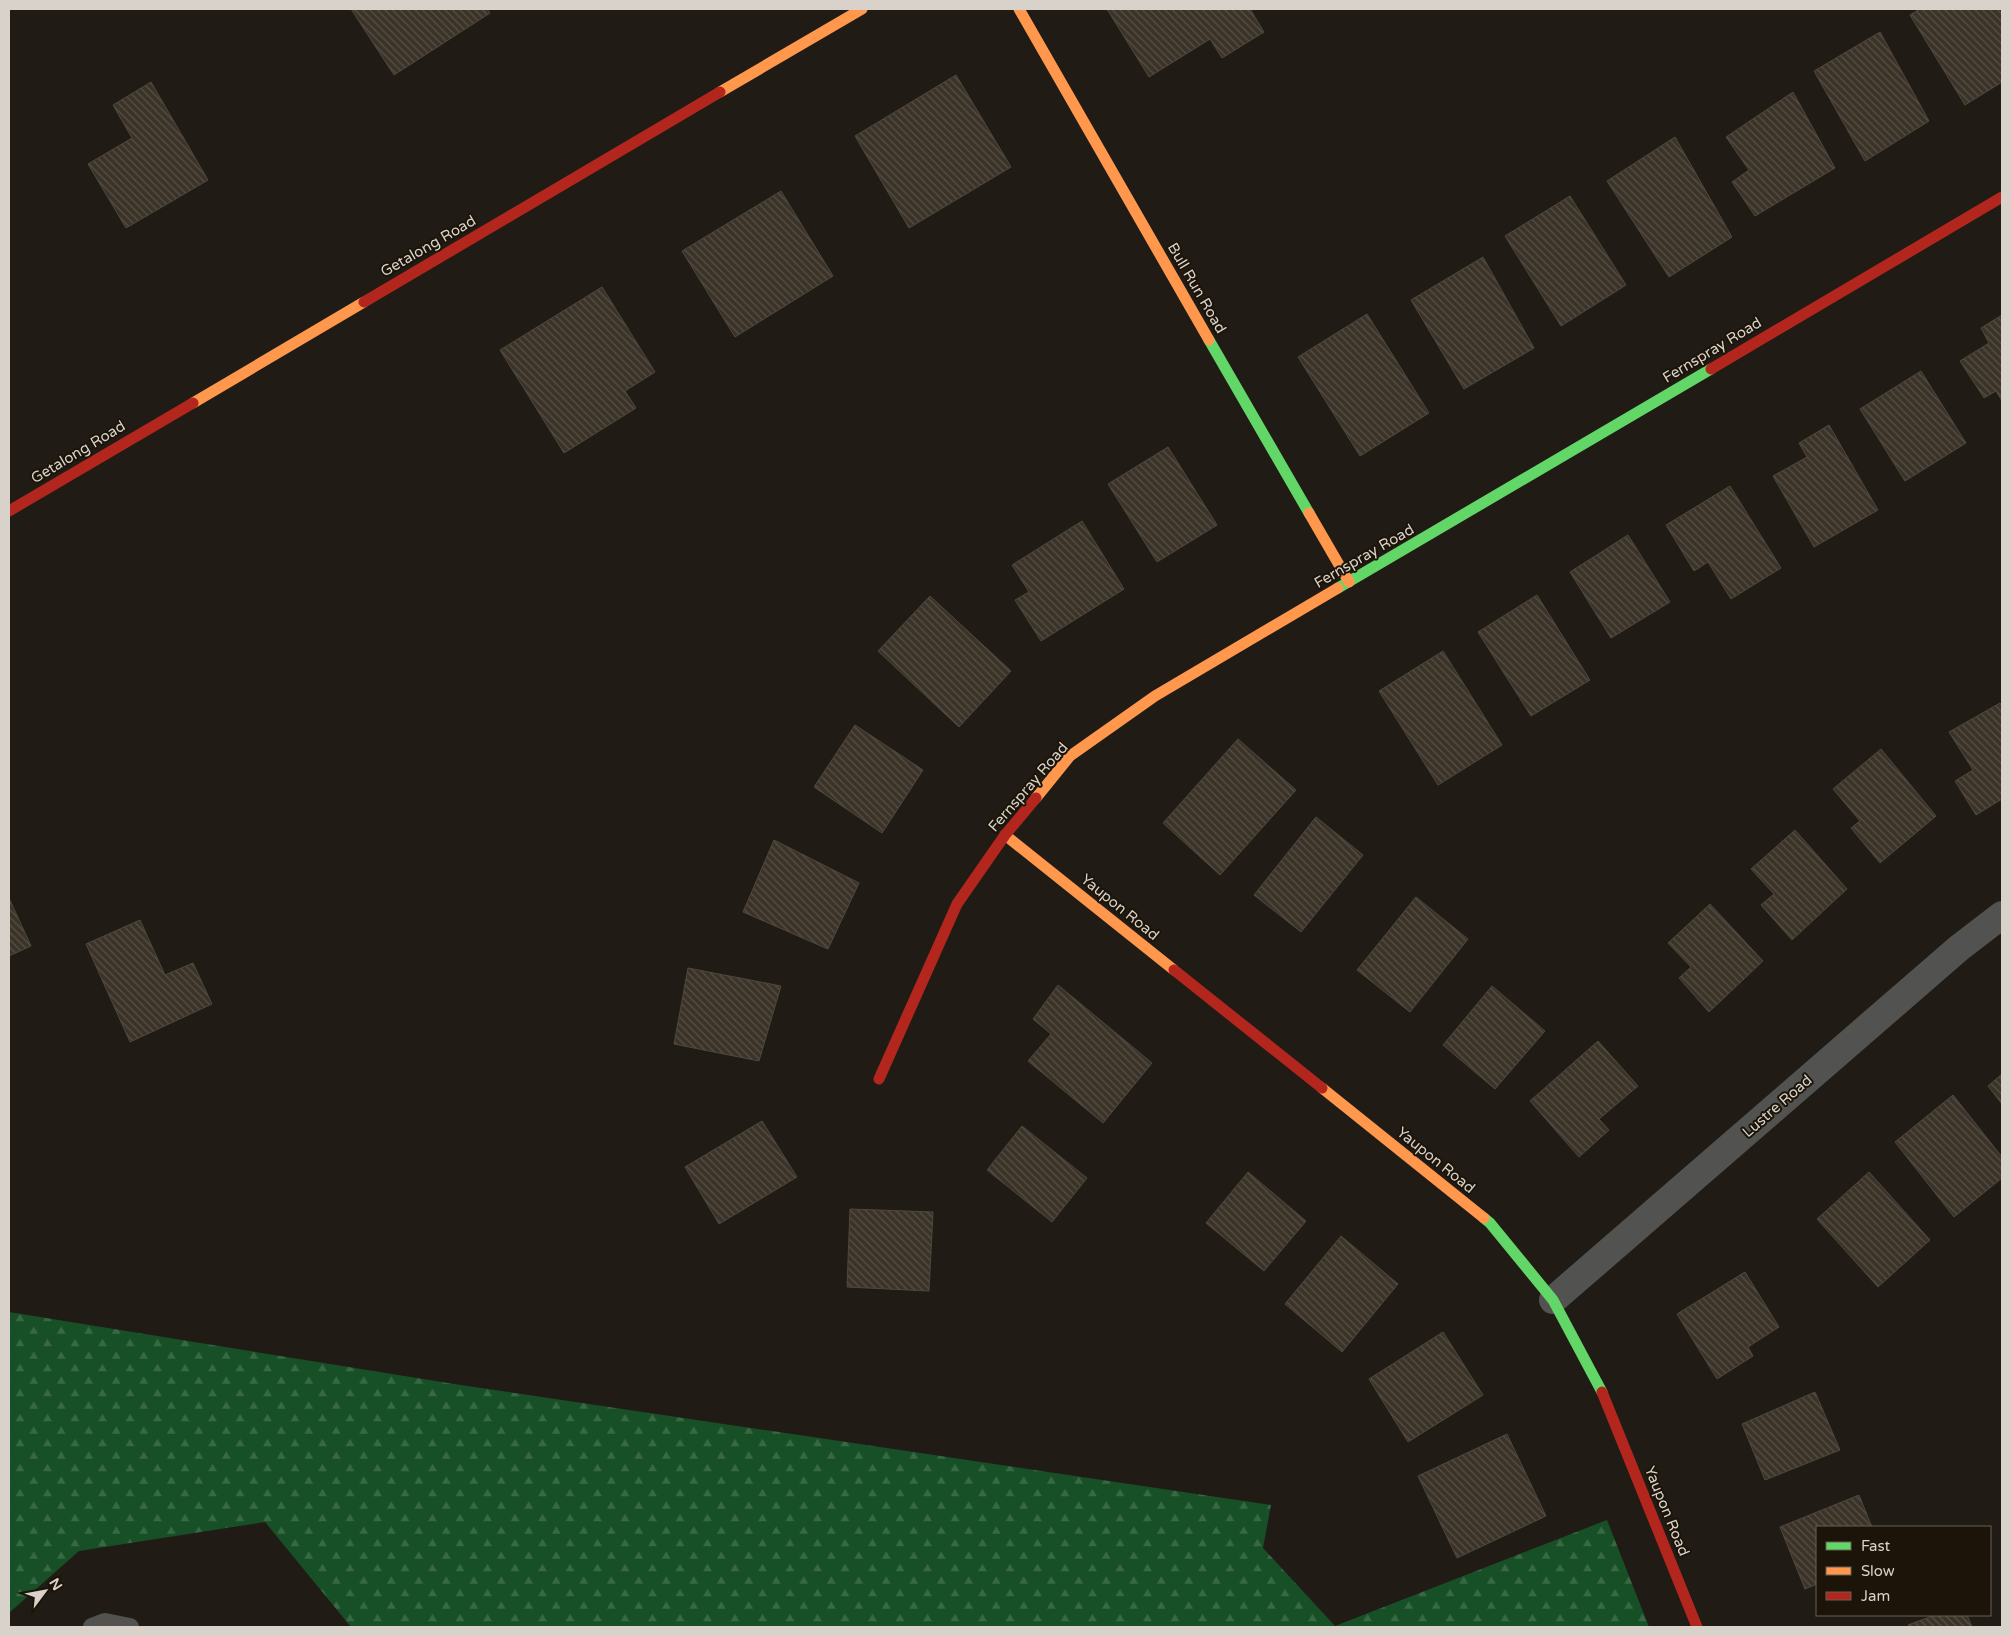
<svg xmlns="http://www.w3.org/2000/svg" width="2011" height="1636" viewBox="0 0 2011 1636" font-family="'Varela Round',sans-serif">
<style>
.forest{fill:url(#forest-firs)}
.building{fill:url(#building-back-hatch);stroke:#4c4842}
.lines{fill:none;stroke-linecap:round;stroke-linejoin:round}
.lane{stroke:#525350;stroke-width:18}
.street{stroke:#525350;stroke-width:28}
.fast{stroke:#63d668;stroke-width:11}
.slow{stroke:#ff974d;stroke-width:11}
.jam{stroke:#b3261e;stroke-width:11}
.labels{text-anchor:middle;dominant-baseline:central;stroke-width:4;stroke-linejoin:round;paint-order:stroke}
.street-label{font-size:15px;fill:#d8d2ca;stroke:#1c1408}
</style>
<defs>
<pattern id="forest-firs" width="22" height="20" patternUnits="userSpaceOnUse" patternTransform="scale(1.25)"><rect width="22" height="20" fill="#175026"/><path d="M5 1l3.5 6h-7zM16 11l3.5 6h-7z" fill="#386844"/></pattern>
<pattern id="building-back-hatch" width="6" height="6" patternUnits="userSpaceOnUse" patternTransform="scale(1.25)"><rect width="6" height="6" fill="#3b3327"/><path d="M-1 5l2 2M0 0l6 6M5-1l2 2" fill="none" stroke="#575045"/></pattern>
</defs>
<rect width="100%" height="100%" fill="#201c15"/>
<path class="forest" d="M9 1312 454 1384 1271 1505 1263 1548 1335 1626 1607 1520 1649 1627H351L265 1522 79 1551 9 1613Z"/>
<path class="building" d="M351 9H487L490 13 394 75Z
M1107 9H1250L1264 32 1222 58 1210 39 1149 77Z
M1920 9H2002V82L1965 105 1910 15Z
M1880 32 1929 121 1865 161 1814 71Z
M956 75 1011 167 909 228 855 136Z
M151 82 208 180 126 228 88 164 132 138 113 105Z
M1793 92 1835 168 1755 216 1732 182 1749 170 1726 137Z
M1675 137 1732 237 1669 277 1607 181Z
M781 191 833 276 735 337 682 251Z
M1570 196 1626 285 1561 326 1505 236Z
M1483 257 1534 348 1464 389 1411 300Z
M602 287 655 372 625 391 636 408 564 453 500 350Z
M1367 314 1429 413 1360 456 1298 357Z
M2002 315V401L1996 391 1984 398 1960 361 1989 343 1981 328Z
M1921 371 1966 443 1905 481 1860 409Z
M1829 425 1878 510 1814 547 1773 476 1807 457 1799 443Z
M1168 447 1217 525 1157 562 1108 484Z
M1730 486 1781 568 1731 599 1708 562 1694 571 1666 525Z
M1082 521 1124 589 1041 641 1015 600 1029 592 1012 565Z
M1628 535 1670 602 1611 638 1570 572Z
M1537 595 1590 680 1531 716 1478 632Z
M930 596 1011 671 959 727 878 651Z
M1443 651 1502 745 1438 785 1379 691Z
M2000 703 2002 707V799L1976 815 1955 781 1973 770 1949 732Z
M855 725 923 770 882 833 814 787Z
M1238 739 1296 790 1220 875 1163 823Z
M1881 749 1936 816 1880 863 1851 828 1860 821 1833 789Z
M1316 817 1363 855 1301 932 1254 895Z
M1795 830 1847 889 1792 940 1761 905 1774 894 1751 869Z
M774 840 859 883 828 949 743 912Z
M1416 897 1468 939 1410 1012 1357 970Z
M9 898 31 946 9 956Z
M1710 904 1763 961 1709 1012 1679 978 1691 967 1668 943Z
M140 920 165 975 193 963 212 1004 130 1042 86 944Z
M688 968 781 986 759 1061 674 1044Z
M1058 985 1152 1063 1103 1123 1028 1061 1051 1034 1033 1019Z
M1492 986 1545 1031 1495 1089 1443 1045Z
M1598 1041 1638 1086 1599 1119 1609 1130 1579 1157 1530 1101Z
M2002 1074V1104L1988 1086Z
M1953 1095 2002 1157V1178L1954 1217 1895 1142Z
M762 1121 797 1177 719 1224 685 1167Z
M1022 1126 1087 1178 1052 1222 987 1170Z
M1248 1172 1306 1221 1264 1271 1206 1223Z
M1869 1172 1930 1240 1878 1287 1817 1219Z
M850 1209 933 1212 929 1291 847 1287Z
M1341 1236 1398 1284 1342 1352 1285 1304Z
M1745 1272 1779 1327 1748 1347 1753 1356 1717 1379 1677 1314Z
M1443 1332 1483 1395 1408 1442 1369 1379Z
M1815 1392 1840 1450 1765 1480 1742 1424Z
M1507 1434 1546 1516 1457 1558 1418 1476Z
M1859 1495 1872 1527H1817V1584L1805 1589 1780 1527Z
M1935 1615H1967L1972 1627H1909L1908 1625Z"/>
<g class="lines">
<path class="lane" d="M92 1627 105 1622 130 1627"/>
<path class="street" d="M1553 1300 1959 948 2002 915"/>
<path class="fast" d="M1209 340 1309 513
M1338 588 1711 369
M1484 1218 1490 1223 1553 1300 1602 1392"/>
<path class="slow" d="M1019 9 1209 340
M720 92 862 9
M193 403 364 302
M1309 513 1349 582
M1036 798 1070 756 1155 696 1338 588
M1005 835 1174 970
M1322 1088 1484 1218"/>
<path class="jam" d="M364 302 720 92
M1711 369 2002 197
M9 511 193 403
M1174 970 1322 1088
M879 1079 957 904 1005 835 1036 798
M1602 1392 1697 1627"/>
</g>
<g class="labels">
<g class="street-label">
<text transform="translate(428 246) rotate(-30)">Getalong Road</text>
<text transform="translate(1197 288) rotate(60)">Bull Run Road</text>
<text transform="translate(1712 350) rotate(-31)">Fernspray Road</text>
<text transform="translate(78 452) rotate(-31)">Getalong Road</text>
<text transform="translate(1364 556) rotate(-30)">Fernspray Road</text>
<text transform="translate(1028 787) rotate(-49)">Fernspray Road</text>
<text transform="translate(1120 907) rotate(39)">Yaupon Road</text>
<text transform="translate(1777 1106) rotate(-41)">Lustre Road</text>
<text transform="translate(1436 1160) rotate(39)">Yaupon Road</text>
<text transform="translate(1667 1511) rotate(68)">Yaupon Road</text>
</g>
</g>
<rect width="2011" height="1636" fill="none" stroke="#d8d2ca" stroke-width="20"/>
<rect x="1816" y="1526" width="175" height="90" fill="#1c1408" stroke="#676056"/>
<rect x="1826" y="1542" width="25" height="8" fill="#63d668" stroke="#676056"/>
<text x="1861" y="1551" font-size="15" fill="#d8d2ca">Fast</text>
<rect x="1826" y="1567" width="25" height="8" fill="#ff974d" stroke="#676056"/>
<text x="1861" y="1576" font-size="15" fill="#d8d2ca">Slow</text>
<rect x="1826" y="1592" width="25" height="8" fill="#b3261e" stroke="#676056"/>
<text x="1861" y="1601" font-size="15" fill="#d8d2ca">Jam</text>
<g transform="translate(45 1591) rotate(58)" stroke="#1c1408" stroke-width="4" paint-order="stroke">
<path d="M0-4L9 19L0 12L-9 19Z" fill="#d8d2ca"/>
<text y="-8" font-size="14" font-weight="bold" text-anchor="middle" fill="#d8d2ca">N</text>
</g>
</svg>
